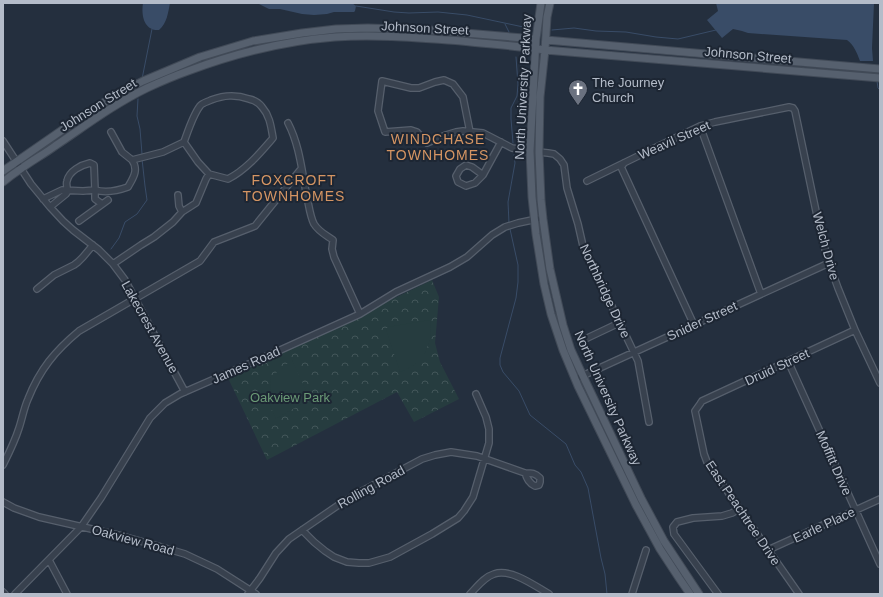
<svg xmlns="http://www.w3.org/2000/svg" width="883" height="597" viewBox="0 0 883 597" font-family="Arial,sans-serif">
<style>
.park{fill:url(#park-crowns)}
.garden{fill:#263c3f}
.water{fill:#394c67}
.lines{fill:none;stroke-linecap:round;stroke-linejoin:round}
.stream{stroke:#394c67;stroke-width:1}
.minor-casing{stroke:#565f6c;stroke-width:8}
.major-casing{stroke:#414a57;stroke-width:9}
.minor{stroke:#38414e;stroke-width:5.5}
.major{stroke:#56606e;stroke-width:7}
.labels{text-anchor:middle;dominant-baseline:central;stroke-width:4;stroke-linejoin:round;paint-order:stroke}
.street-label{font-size:13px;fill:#b4bcc9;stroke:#1d2633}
.poi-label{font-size:13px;fill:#b4bcc9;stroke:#1d2633;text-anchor:start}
.park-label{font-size:13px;fill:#6b9a76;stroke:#1d2633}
.neighbourhood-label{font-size:14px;letter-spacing:1px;fill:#d59563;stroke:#1d2633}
</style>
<defs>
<pattern id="park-crowns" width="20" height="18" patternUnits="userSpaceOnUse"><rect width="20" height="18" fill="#263c3f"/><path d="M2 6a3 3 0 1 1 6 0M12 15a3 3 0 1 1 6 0" fill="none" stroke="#435659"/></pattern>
</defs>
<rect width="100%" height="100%" fill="#242f3e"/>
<path class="park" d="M432 280 439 297 435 343 440 362 459 399 414 422 397 392 267 460 228 378Z"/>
<path class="garden" d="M430 320 431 337 425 353 415 364 405 370 400 372 386 329 388 327Z
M292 360 309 397 308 400 276 419 269 403 271 377Z"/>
<path class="water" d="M143 3H170C168 13 167 23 159 30 144 31 141 15 143 3Z
M257 3H352L356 6 355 11 354 12H334L327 14 314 15 302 14 280 9H269Z
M716 3H874L872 48 873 61H860C857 53 854 45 847 40L748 33 742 31 733 29 722 38 707 20 718 11Z"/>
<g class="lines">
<path class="stream" d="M356 6 394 12 409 13 438 12 467 15 528 28
M505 24 509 32
M552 30 574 28 596 31 626 32 656 37 678 39 716 30
M142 79 152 29
M877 81 878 88 880 90
M138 99 137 116 140 129 142 154
M513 143 511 119V108L517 96 518 84 516 57
M509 223 508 202 515 163 514 155
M510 229 518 265V282L516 298 500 358V365L503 372 519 391 530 415 566 444 575 465 581 472 588 488 601 558 605 574 607 594
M111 249 119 238 125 222 137 214 147 200 145 186 142 159"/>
<g class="minor-casing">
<path id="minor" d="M288 123C300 146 302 173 307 197 309 206 310 216 314 224 319 232 326 235 333 240L332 249 334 257 360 314
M700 126 761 294
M111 132 122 152 132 160 163 152 184 142
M470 132 463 97 453 84 444 80 435 82 419 88H411L382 81 378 111 385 132 411 130 417 132 427 143 446 135 456 132 463 131 483 133 512 148 530 151
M3 141 31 184 50 207 63 221 73 230 99 250 113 264 125 280 185 392
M539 152 548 153 554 154 560 159 564 165 567 188 578 224 583 246 638 361 649 422
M624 163 621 167 622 169 694 325
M483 175 472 167 466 165 460 169 456 176 458 182 466 186 475 183 483 175 501 142
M587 181 675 138 700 126 715 122 789 107 793 108 795 111 821 235 829 263 838 288 855 330 880 383
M68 191C67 188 66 184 67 181 69 171 81 165 90 163L94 165 95 190C106 193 117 191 128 187 133 178 139 170 132 160
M43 199 62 190 83 191 95 190V199L102 204
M50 207 66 194 68 191
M182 212 196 203 206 179 209 174 228 179C246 170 260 153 273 138 271 127 270 116 262 107 259 103 254 100 249 99 235 94 224 95 211 100 207 102 202 103 200 106 193 115 188 131 184 142L198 162 209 174
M79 221 108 200
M113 264 141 245 154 237 173 222 182 212 179 206 178 195
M37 289 54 275 74 265 78 262 83 257 93 245
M581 341 619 323
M788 361 880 564
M580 377 829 263
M3 465C9 453 15 441 19 428 22 419 24 408 28 399 40 369 55 351 79 331L200 261 214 242 255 226 301 169
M3 502 14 508 39 517 122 536 158 546 185 554 217 569 256 594
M302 530 314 542 325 551 334 557 347 562 359 563H369L390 557 432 534 458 518 464 511 473 497 489 443V429L486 417 476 394
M768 550 880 499
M49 560 67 594
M3 592 5 594
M15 594 81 527 101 498 150 418 165 403 180 394 276 352 360 314 396 292 450 267 467 257 492 235 505 227 518 223 537 219
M248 594 260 578 276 553 289 539 337 506 364 490 422 459 435 455 451 452 477 456 525 473C532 473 535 473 540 478V482L539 485 535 486C529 483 527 479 525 473
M470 594C477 587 484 577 494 574 511 568 535 586 549 594
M632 594 646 550
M718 594 674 534 673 527 677 522 693 518 722 516 732 513 739 509
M799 594 707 462 704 454 695 411 700 404 702 401 855 330"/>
</g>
<g class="major-casing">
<path id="major" d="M541 3 536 39 530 151 532 197 536 234 544 284 551 314 563 350 578 386 636 505 660 549 679 578 690 594
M550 3 547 17 545 50 540 97 539 152 541 200 543 219 550 269 563 325 571 350 583 376 641 498 664 541 699 594
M546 40 880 69
M3 171 81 117 114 96 143 81 200 57 253 41 302 33 336 29 368 28 429 30 536 39
M3 182C9 177 16 172 22 168 33 160 44 154 55 146 85 126 114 104 147 88 160 82 174 76 188 71 236 53 284 41 335 37 377 34 420 38 461 41 489 44 518 46 545 50L880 78"/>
</g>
<use href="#minor" class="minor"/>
<use href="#major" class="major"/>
</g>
<defs>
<g id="church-pin" transform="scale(1)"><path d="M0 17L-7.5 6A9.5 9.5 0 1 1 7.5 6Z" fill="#6b7280" stroke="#1d2633"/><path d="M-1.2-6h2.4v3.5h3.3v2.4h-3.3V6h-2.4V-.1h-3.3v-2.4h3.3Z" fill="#fff"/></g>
</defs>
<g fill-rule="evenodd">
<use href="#church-pin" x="578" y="89"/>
</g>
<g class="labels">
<g class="street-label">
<text transform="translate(425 28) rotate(3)">Johnson Street</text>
<text transform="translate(748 55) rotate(5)">Johnson Street</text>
<text transform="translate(523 87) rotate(-87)">North University Parkway</text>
<text transform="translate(98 105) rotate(-32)">Johnson Street</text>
<text transform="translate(674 140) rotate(-24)">Weavil Street</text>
<text transform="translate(826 246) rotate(75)">Welch Drive</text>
<text transform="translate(605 291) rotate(65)">Northbridge Drive</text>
<text transform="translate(702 321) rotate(-25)">Snider Street</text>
<text transform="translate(150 327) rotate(61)">Lakecrest Avenue</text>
<text transform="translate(246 365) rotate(-24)">James Road</text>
<text transform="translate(777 367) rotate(-25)">Druid Street</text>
<text transform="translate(608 398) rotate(66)">North University Parkway</text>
<text transform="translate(834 463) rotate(66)">Moffitt Drive</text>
<text transform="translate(371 487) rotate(-29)">Rolling Road</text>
<text transform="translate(743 513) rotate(56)">East Peachtree Drive</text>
<text transform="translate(824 525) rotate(-25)">Earle Place</text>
<text transform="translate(133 540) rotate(15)">Oakview Road</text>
</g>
<g class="poi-label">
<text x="592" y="82">The Journey<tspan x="592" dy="15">Church</tspan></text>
</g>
<g class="park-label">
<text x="290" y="397">Oakview Park</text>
</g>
<g class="neighbourhood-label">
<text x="438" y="139">WINDCHASE<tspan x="438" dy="16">TOWNHOMES</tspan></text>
<text x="294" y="180">FOXCROFT<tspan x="294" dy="16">TOWNHOMES</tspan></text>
</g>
</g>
<rect width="883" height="597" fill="none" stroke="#b4bcc9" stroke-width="8"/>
</svg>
